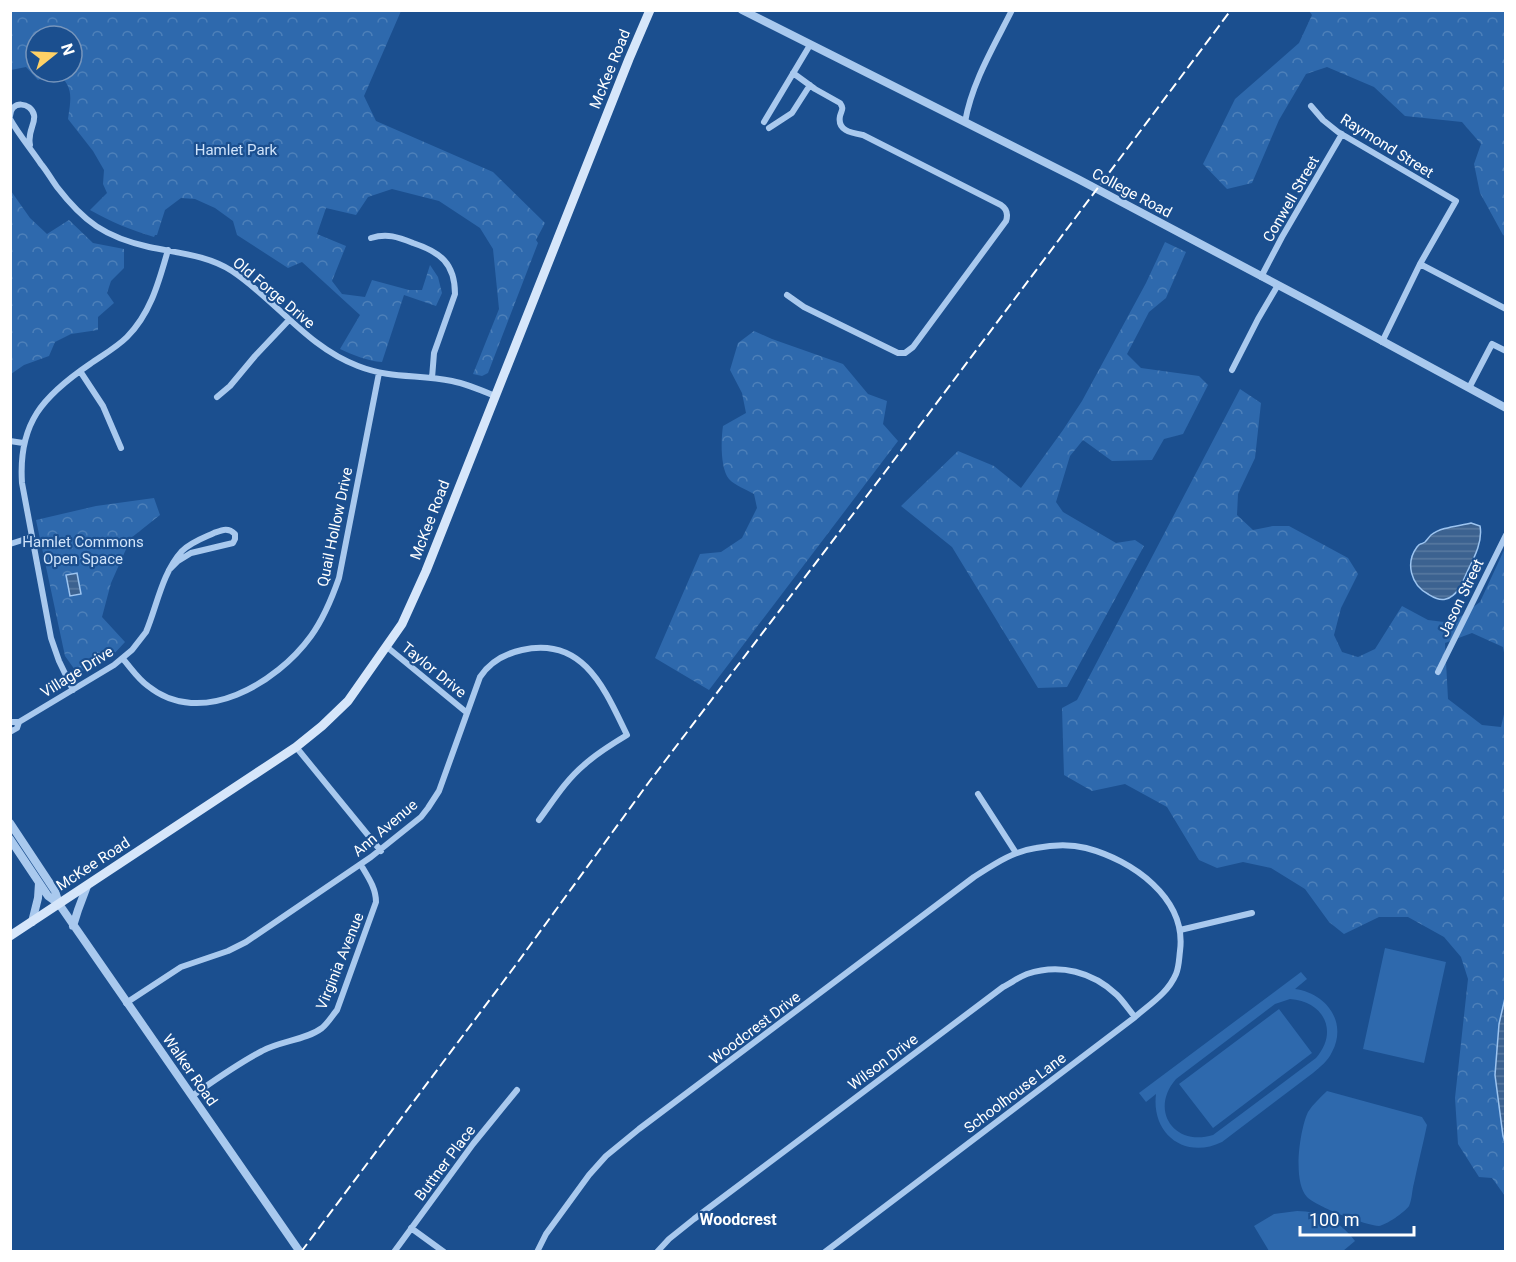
<svg xmlns="http://www.w3.org/2000/svg" width="1516" height="1262" viewBox="0 0 1516 1262" font-family="Roboto,sans-serif">
<style>
.grass{fill:#2e69ad;fill-rule:evenodd}
.forest{fill:url(#forest-crowns)}
.water{fill:url(#water-rules);stroke:#9cc4f0;stroke-width:1.5}
.lines{fill:none;stroke-linecap:round;stroke-linejoin:round}
.minor{stroke:#a9c9ee;stroke-width:6}
.tertiary{stroke:#a9c9ee;stroke-width:8}
.secondary{stroke:#d6e6fa;stroke-width:9}
.rail{stroke:#fff;stroke-width:2;stroke-dasharray:10 4.5;stroke-linecap:butt}
.labels{text-anchor:middle;dominant-baseline:central;stroke-width:4.5;stroke-linejoin:round;paint-order:stroke}
.street-label{font-size:15px;fill:#fff;stroke:#1b4f8f}
.park-label{font-size:15px;fill:#cfe3fa;stroke:#1b4f8f}
.neighbourhood-label{font-size:16px;font-weight:bold;fill:#fff;stroke:#1b4f8f}
</style>
<defs>
<pattern id="forest-crowns" width="20" height="18" patternUnits="userSpaceOnUse" patternTransform="scale(1.5)"><rect width="20" height="18" fill="#2e69ad"/><path d="M2 6a3 3 0 1 1 6 0M12 15a3 3 0 1 1 6 0" fill="none" stroke="#4d80b9"/></pattern>
<pattern id="water-rules" width="6" height="5" patternUnits="userSpaceOnUse" patternTransform="scale(1.5)"><rect width="6" height="5" fill="#3c6290"/><path d="M0 2.5h6" fill="none" stroke="#597aa1"/></pattern>
</defs>
<rect width="100%" height="100%" fill="#1b4f8f"/>
<path class="grass" d="M1385 948 1446 962 1424 1063 1363 1049Z
M1301 972 1307 979 1295 989C1326 993 1348 1022 1332 1052 1328 1061 1320 1067 1313 1073L1222 1142C1185 1160 1151 1134 1156 1094L1146 1102 1139 1093ZM1290 999C1324 1001 1339 1032 1316 1058L1213 1135C1174 1147 1149 1110 1176 1079L1275 1004Z
M1279 1009 1312 1053 1213 1128 1179 1084Z
M1327 1091 1422 1117 1427 1125C1423 1144 1418 1164 1414 1183 1412 1190 1412 1200 1409 1206 1405 1212 1386 1225 1379 1226 1367 1226 1315 1206 1307 1197 1292 1181 1300 1129 1308 1112 1313 1104 1320 1098 1327 1091Z
M1297 1211C1321 1211 1341 1222 1355 1241L1343 1251H1269L1254 1226 1274 1214Z"/>
<path class="forest" d="M11 10 401 11 364 96 376 121 493 172 545 223 536 240 538 243 488 373 482 376 473 374 499 309 493 249 480 228 439 201 392 189 368 197 356 215 326 208 317 234 346 246 332 281 342 294 365 297 372 280 409 290H422L430 265 438 277 442 293 436 306 404 295 382 362C368 361 353 355 340 349L360 315 302 262 288 268 237 235 233 221 215 208 195 199 181 198 165 210 157 235H155L154 237C131 230 111 222 90 210L107 193 103 184 104 170 93 151 68 119C71 97 74 88 57 72H72V36H36V72H54L38 80 26 67 11 70Z
M1309 11H1505V236L1503 235 1480 193 1474 164 1481 144 1462 122 1405 116 1374 87 1327 67 1306 74 1279 120 1252 183 1227 189 1203 164 1235 99 1299 43 1312 15Z
M11 191 30 218 47 234 69 220 93 243 124 249V268L111 281 107 293 114 303 98 317V330L71 334 55 342 49 356 24 365 11 374Z
M1165 242 1186 252 1166 298 1149 312 1127 354 1141 368 1199 376 1208 385 1183 434 1164 439 1152 460 1112 461 1083 440 1070 456 1056 502 1063 512 1116 543 1135 540 1144 546 1067 687 1038 688 952 547 901 506 958 451 994 466 1021 488 1063 430 1082 401 1146 283Z
M754 331 772 339 843 364 868 394 887 401 883 424 898 441 709 690 655 658 700 554 721 552 742 538 757 508 754 494C747 490 734 485 729 479 720 468 721 439 723 426L746 413 742 393 730 370 738 343Z
M1240 389 1261 403 1255 458 1238 494 1237 515 1253 530 1273 526H1289L1348 558 1358 574 1341 608 1334 635 1342 652 1358 657 1375 649 1402 606 1428 620 1452 623 1480 602 1505 548V658L1503 647 1472 633 1445 643 1448 699 1482 725 1501 727 1505 710 1506 998 1499 1024 1495 1075 1503 1136 1505 1142V1196L1492 1178 1479 1177 1458 1144 1455 1098 1468 979 1461 957 1444 937 1408 917H1379L1344 934 1329 922 1305 889 1271 868 1243 862 1217 868 1199 860 1167 807 1125 784 1092 791 1064 775 1062 708 1077 700Z
M154 498 160 515 131 538 111 583 102 617 125 642 112 656 82 671 75 670 65 656 36 520 96 506Z"/>
<path class="water" d="M1471 523 1480 526C1483 541 1474 558 1468 570 1463 581 1458 596 1446 599 1439 601 1433 597 1428 594 1411 585 1405 563 1417 547 1421 542 1419 546 1425 542 1427 540 1429 537 1431 535 1441 527 1459 526 1471 523Z
M77 573 81 594 70 596 66 575Z
M1505 998V1142L1503 1136 1495 1075 1499 1024Z"/>
<g class="lines">
<path class="minor" d="M1311 106 1323 120 1338 132 1456 201 1420 264 1382 342
M10 116C11 100 31 102 34 115 36 123 27 132 30 145
M10 119C19 135 31 149 41 164 47 171 51 179 57 187 84 222 105 237 149 247 177 253 207 255 232 271 276 300 307 347 358 366 391 379 419 374 452 381 467 384 481 390 495 396
M764 122 810 45
M965 122C972 82 994 46 1012 10
M769 128 792 113 810 85
M371 238C387 233 398 237 413 243 440 252 455 263 455 294L434 353 432 378
M1420 264 1506 309
M1261 277 1282 237 1342 134
M787 295 804 307 898 353H905L913 347 1006 221C1008 215 1007 209 1001 205L863 135C852 133 837 131 840 116 842 109 844 109 840 103L815 89 793 73
M1232 370 1258 319 1278 285
M80 371 103 406 121 448
M1469 388 1492 344 1506 351
M217 397 230 386 255 356 289 320
M10 441 23 443
M10 544 32 537
M387 647 466 712
M123 659C131 668 138 679 148 686 201 729 277 683 311 636 324 618 332 598 339 578L379 373
M1438 672 1506 535
M73 690 59 661 51 638 22 483C18 423 43 396 90 364 103 355 117 347 127 337 151 313 159 281 168 250
M10 722H19L114 665 132 650 146 632C157 606 162 573 182 551 191 542 203 538 214 533 222 530 228 527 235 534V539L233 543 191 553 178 561 169 570
M10 732 17 728 19 722
M296 747 381 851
M978 794 1016 853
M1180 930 1252 913
M126 1003 181 967 228 951 246 942 371 857 421 817 428 808 439 791 480 677C490 662 504 654 522 650 584 636 605 690 627 735 612 744 597 753 584 765 566 780 553 801 539 820
M192 1096C215 1080 237 1064 262 1051 280 1041 306 1040 322 1028 328 1023 332 1016 337 1010L376 902C376 888 368 877 361 865
M411 1228 444 1252
M394 1252 473 1144 517 1090
M537 1252 546 1234 589 1175 606 1156 639 1129 974 877C993 865 1013 851 1036 848 1052 845 1070 844 1086 848 1132 860 1187 898 1180 951 1179 959 1179 967 1176 974 1168 993 1150 1004 1135 1017L825 1252
M657 1252 669 1239 694 1219 1003 987C1011 983 1019 977 1027 974 1060 963 1093 972 1117 995 1124 1002 1129 1010 1135 1017"/>
<path class="tertiary" d="M742 10 1078 179 1314 304 1506 408
M10 823 55 891 59 904
M10 839 48 896 59 904 300 1252
M32 922 38 898 39 883
M73 926 78 910 87 886"/>
<path class="secondary" d="M10 936 296 747 322 726 348 701 402 624 426 571 629 59 650 10"/>
<path class="rail" d="M301 1252 515 966 649 782 885 472 1231 10"/>
</g>
<g class="labels">
<g class="street-label">
<text transform="translate(610 69) rotate(-68)">McKee Road</text>
<text transform="translate(1387 146) rotate(32)">Raymond Street</text>
<text transform="translate(1132 193) rotate(28)">College Road</text>
<text transform="translate(1291 199) rotate(-60)">Conwell Street</text>
<text transform="translate(274 293) rotate(40)">Old Forge Drive</text>
<text transform="translate(430 520) rotate(-69)">McKee Road</text>
<text transform="translate(335 527) rotate(-78)">Quail Hollow Drive</text>
<text transform="translate(1461 598) rotate(-64)">Jason Street</text>
<text transform="translate(434 670) rotate(39)">Taylor Drive</text>
<text transform="translate(77 672) rotate(-32)">Village Drive</text>
<text transform="translate(385 828) rotate(-40)">Ann Avenue</text>
<text transform="translate(93 864) rotate(-33)">McKee Road</text>
<text transform="translate(340 961) rotate(-68)">Virginia Avenue</text>
<text transform="translate(755 1028) rotate(-37)">Woodcrest Drive</text>
<text transform="translate(883 1062) rotate(-37)">Wilson Drive</text>
<text transform="translate(190 1070) rotate(55)">Walker Road</text>
<text transform="translate(1015 1093) rotate(-37)">Schoolhouse Lane</text>
<text transform="translate(445 1163) rotate(-53)">Buttner Place</text>
</g>
<g class="park-label">
<text x="236" y="150">Hamlet Park</text>
<text x="83" y="542">Hamlet Commons<tspan x="83" dy="17">Open Space</tspan></text>
</g>
<g class="neighbourhood-label">
<text x="738" y="1219">Woodcrest</text>
</g>
</g>
<rect width="1516" height="1262" fill="none" stroke="#ffffff" stroke-width="24"/>
<g transform="translate(54 54) rotate(72)"><circle r="28" fill="#1b4f8f" stroke="#7695bc" stroke-width="1.5"/>
<path d="M0-4.5L10 22L0 15L-10 22Z" fill="#ffd166"/>
<text y="-9" font-size="16" font-weight="bold" text-anchor="middle" fill="#ffffff">N</text>
</g>
<path d="M1300 1226v9h114v-9" fill="none" stroke="#ffffff" stroke-width="3"/>
<text x="1309" y="1226" font-size="18" fill="#ffffff" stroke="#1b4f8f" stroke-width="4.5" paint-order="stroke">100 m</text>
</svg>
